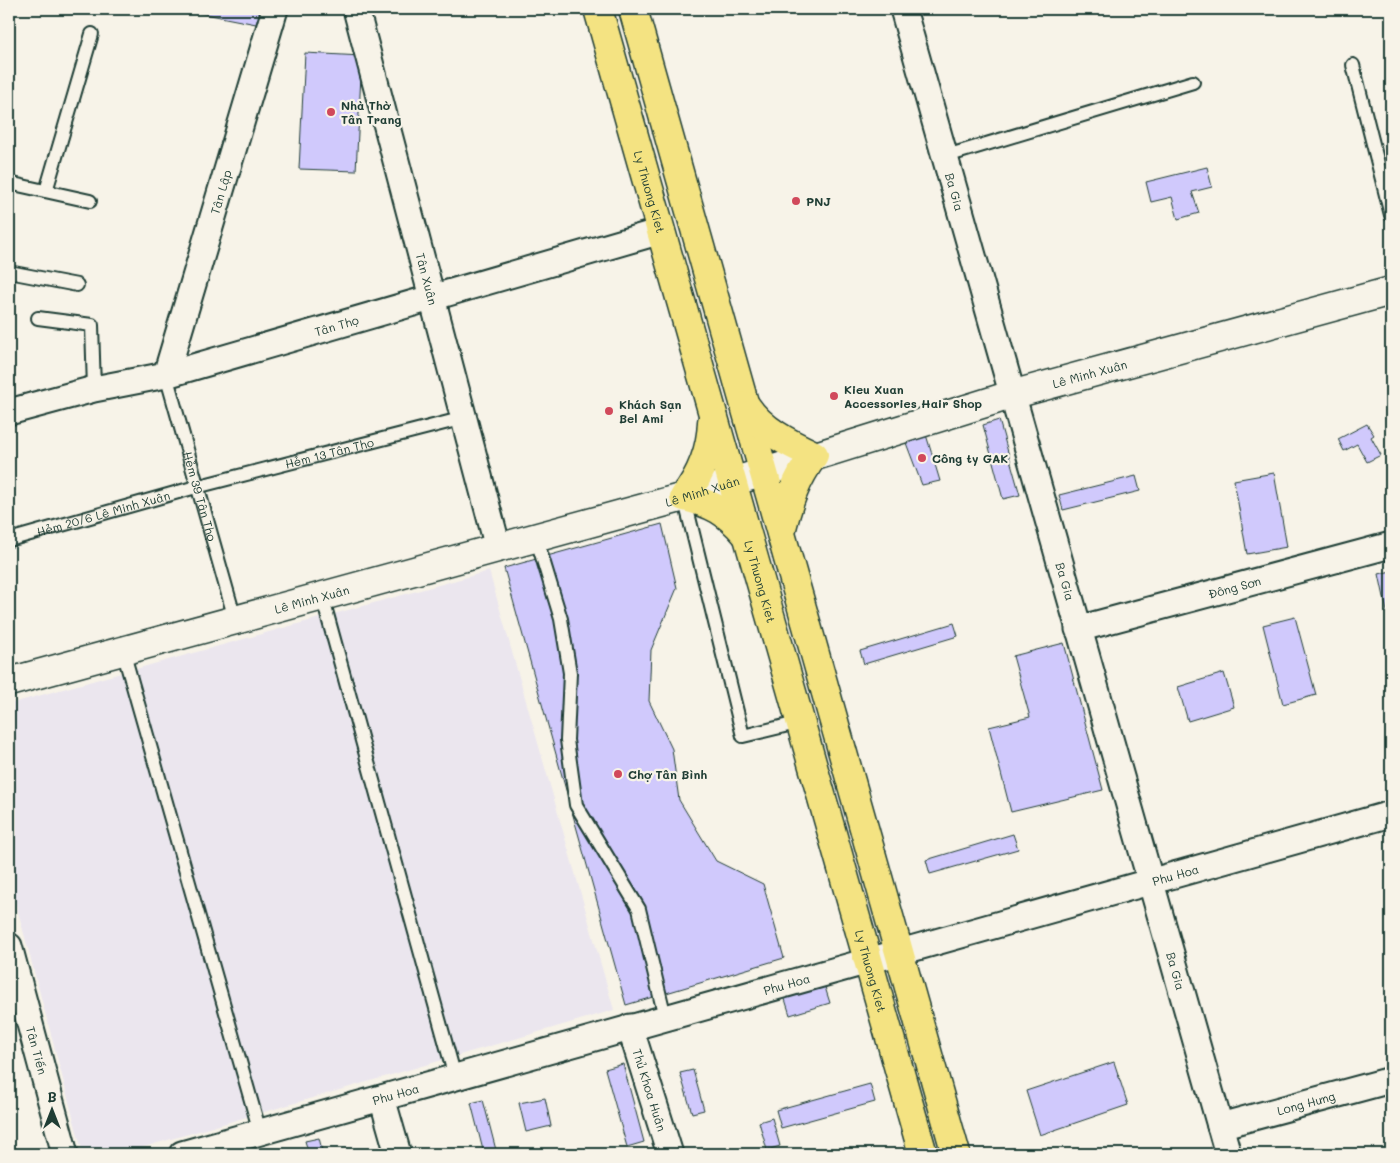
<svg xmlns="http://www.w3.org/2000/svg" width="1400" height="1163" viewBox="0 0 1400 1163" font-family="Mali,sans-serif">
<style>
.built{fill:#ebe6ee}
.building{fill:#d0c9fc;stroke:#1f3d34}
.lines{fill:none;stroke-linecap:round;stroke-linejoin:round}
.lane-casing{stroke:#1f3d34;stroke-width:16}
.street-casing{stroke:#1f3d34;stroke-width:29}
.secondary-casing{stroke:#1f3d34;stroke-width:31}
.primary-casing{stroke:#1f3d34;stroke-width:31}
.lane{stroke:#f7f3e8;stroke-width:12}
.street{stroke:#f7f3e8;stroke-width:25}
.secondary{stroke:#f7f3e8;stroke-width:28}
.primary{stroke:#f4e382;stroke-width:28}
.poi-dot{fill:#d1495b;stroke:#f7f3e8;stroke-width:2}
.labels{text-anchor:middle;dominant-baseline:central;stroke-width:4.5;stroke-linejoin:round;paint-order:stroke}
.poi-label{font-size:12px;font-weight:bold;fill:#1f3d34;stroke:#f7f3e8;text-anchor:start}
.street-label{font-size:12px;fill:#1f3d34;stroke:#f7f3e8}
</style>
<rect width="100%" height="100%" fill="#f7f3e8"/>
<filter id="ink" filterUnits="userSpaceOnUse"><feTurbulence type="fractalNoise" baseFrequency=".02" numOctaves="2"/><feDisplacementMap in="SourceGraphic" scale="10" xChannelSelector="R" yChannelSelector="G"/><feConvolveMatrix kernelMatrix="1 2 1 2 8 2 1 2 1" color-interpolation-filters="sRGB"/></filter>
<g filter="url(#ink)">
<path class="built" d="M489 571 614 1010 120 1154H83L9 878V704Z"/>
<path class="building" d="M180 9H265L261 25Z
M305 53 362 56 356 171 299 169Z
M1207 167 1212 187 1192 192 1199 213 1178 219 1172 197 1151 202 1146 182Z
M999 420 1020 495 1003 499 983 425Z
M1367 424 1374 435 1371 437 1381 455 1367 462 1357 444 1344 451 1338 439Z
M924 428 940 481 922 485 903 435Z
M1274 473 1287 547 1247 554 1234 480Z
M1136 476 1140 491 1063 510 1059 495Z
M662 524 677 588 651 650 649 701 672 749 679 800 716 861 763 884 784 958 626 1005 504 568Z
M1391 571V630L1379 574Z
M1295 617 1316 695 1283 704 1263 625Z
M954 623 958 636 864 664 860 651Z
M1064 643 1103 790 1011 812 989 727 1030 717 1013 656Z
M1224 673 1234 707 1188 721 1178 687Z
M1013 834 1018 849 930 874 926 860Z
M824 984 830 1003 790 1015 784 996Z
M1114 1062 1128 1105 1040 1135 1026 1091Z
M623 1064 644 1142 627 1147 605 1069Z
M693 1070 704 1110 692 1113 680 1073Z
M870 1084 875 1102 781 1128 776 1110Z
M545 1098 551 1126 526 1132 519 1103Z
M483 1100 497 1154H484L471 1103Z
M772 1118 780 1146 767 1150 759 1122Z
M319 1138 323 1154H309L305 1141Z"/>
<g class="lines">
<g class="lane-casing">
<g id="lane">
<path d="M1353 65 1391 215"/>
<path d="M943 157 1193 82"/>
<path d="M9 183 90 201"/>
<path d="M46 191 92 34"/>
<path d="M9 272 77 285"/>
<path d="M38 318 92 325 94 389"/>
<path id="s1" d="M166 375 235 619"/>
<path d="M684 497 743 736 801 722"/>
<path d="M536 537 561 619 570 673 567 740 576 805 639 909 665 1017"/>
<path id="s2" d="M9 540 196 487 464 418"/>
<path d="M322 596 455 1077"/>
<path d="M123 651 260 1132"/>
</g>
</g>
<g class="street-casing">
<g id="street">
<path id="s3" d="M356 9 498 548"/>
<path id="s4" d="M903 9 1228 1154"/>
<path id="s5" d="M166 375 275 9"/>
<path id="s6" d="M9 412 94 389 166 375 661 231"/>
<path id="s7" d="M1078 629 1391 545"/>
<path id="s8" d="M9 946 65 1154"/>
<path id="s9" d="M630 1027 670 1154"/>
<path d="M382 1098 398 1154"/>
<path id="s10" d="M1220 1126 1391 1080"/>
<path id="s11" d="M182 1154 1391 814"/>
</g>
</g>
<g class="secondary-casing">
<g id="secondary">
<path id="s12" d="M9 682 684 497 1011 395 1391 291"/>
</g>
</g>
<g class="primary-casing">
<g id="primary">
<path id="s13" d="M598 9 923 1154"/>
<path d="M633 9 956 1154"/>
<path d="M746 406C762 430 788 443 814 455 796 479 788 503 781 532"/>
<path d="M712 422C711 451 701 475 684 497 713 504 726 511 746 534"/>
</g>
</g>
<use href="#lane" class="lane"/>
<use href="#street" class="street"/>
<use href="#secondary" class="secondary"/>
<use href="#primary" class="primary"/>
</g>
</g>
<g class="poi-dot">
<circle cx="331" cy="112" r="5"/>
<circle cx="796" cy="201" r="5"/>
<circle cx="834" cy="396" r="5"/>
<circle cx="609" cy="411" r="5"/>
<circle cx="922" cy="458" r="5"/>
<circle cx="618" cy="774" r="5"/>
</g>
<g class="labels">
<g class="poi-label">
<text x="341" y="105">Nhà Thờ<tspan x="341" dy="14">Tân Trang</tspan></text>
<text x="806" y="201">PNJ</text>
<text x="844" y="389">Kieu Xuan<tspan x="844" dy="14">Accessories Hair Shop</tspan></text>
<text x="619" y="404">Khách Sạn<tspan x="619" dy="14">Bel Ami</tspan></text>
<text x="932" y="458">Công ty GAK</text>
<text x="628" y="774">Chợ Tân Bình</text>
</g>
<g class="street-label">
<text stroke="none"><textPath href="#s5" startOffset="191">Tân Lập</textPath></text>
<text stroke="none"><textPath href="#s13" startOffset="190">Ly Thuong Kiet</textPath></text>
<text stroke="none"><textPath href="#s4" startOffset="190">Ba Gia</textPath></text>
<text stroke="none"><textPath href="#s3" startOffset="279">Tân Xuân</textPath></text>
<text stroke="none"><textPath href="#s6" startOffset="339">Tân Thọ</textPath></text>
<text stroke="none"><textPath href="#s12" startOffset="1124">Lê Minh Xuân</textPath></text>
<text stroke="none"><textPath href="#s2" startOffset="332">Hẻm 13 Tân Thọ</textPath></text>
<text stroke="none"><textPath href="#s12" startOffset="719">Lê Minh Xuân</textPath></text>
<text stroke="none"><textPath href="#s1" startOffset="126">Hẻm 39 Tân Thọ</textPath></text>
<text stroke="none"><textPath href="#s2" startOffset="98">Hẻm 20/6 Lê Minh Xuân</textPath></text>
<text stroke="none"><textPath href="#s13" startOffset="595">Ly Thuong Kiet</textPath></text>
<text stroke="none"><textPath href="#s4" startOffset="595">Ba Gia</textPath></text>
<text stroke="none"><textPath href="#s7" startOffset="162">Đông Sơn</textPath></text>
<text stroke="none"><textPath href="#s12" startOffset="314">Lê Minh Xuân</textPath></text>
<text stroke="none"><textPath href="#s11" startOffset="1032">Phu Hoa</textPath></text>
<text stroke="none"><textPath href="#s13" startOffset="1000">Ly Thuong Kiet</textPath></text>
<text stroke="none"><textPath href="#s4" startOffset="1000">Ba Gia</textPath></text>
<text stroke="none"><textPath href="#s11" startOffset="628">Phu Hoa</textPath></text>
<text stroke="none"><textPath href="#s8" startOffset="108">Tân Tiến</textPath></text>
<text stroke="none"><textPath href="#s9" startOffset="66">Thủ Khoa Huân</textPath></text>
<text stroke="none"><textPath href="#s11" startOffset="222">Phu Hoa</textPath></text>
<text stroke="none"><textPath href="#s10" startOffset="89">Long Hưng</textPath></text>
</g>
</g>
<rect width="1400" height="1163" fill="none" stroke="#f7f3e8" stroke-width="30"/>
<rect x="15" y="15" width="1370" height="1133" fill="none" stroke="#1f3d34" stroke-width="2" filter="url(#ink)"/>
<g transform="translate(52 1110)" stroke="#f7f3e8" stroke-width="4" paint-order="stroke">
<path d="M0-4L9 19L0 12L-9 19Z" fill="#1f3d34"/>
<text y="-8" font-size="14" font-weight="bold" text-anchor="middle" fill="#1f3d34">B</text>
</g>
</svg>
